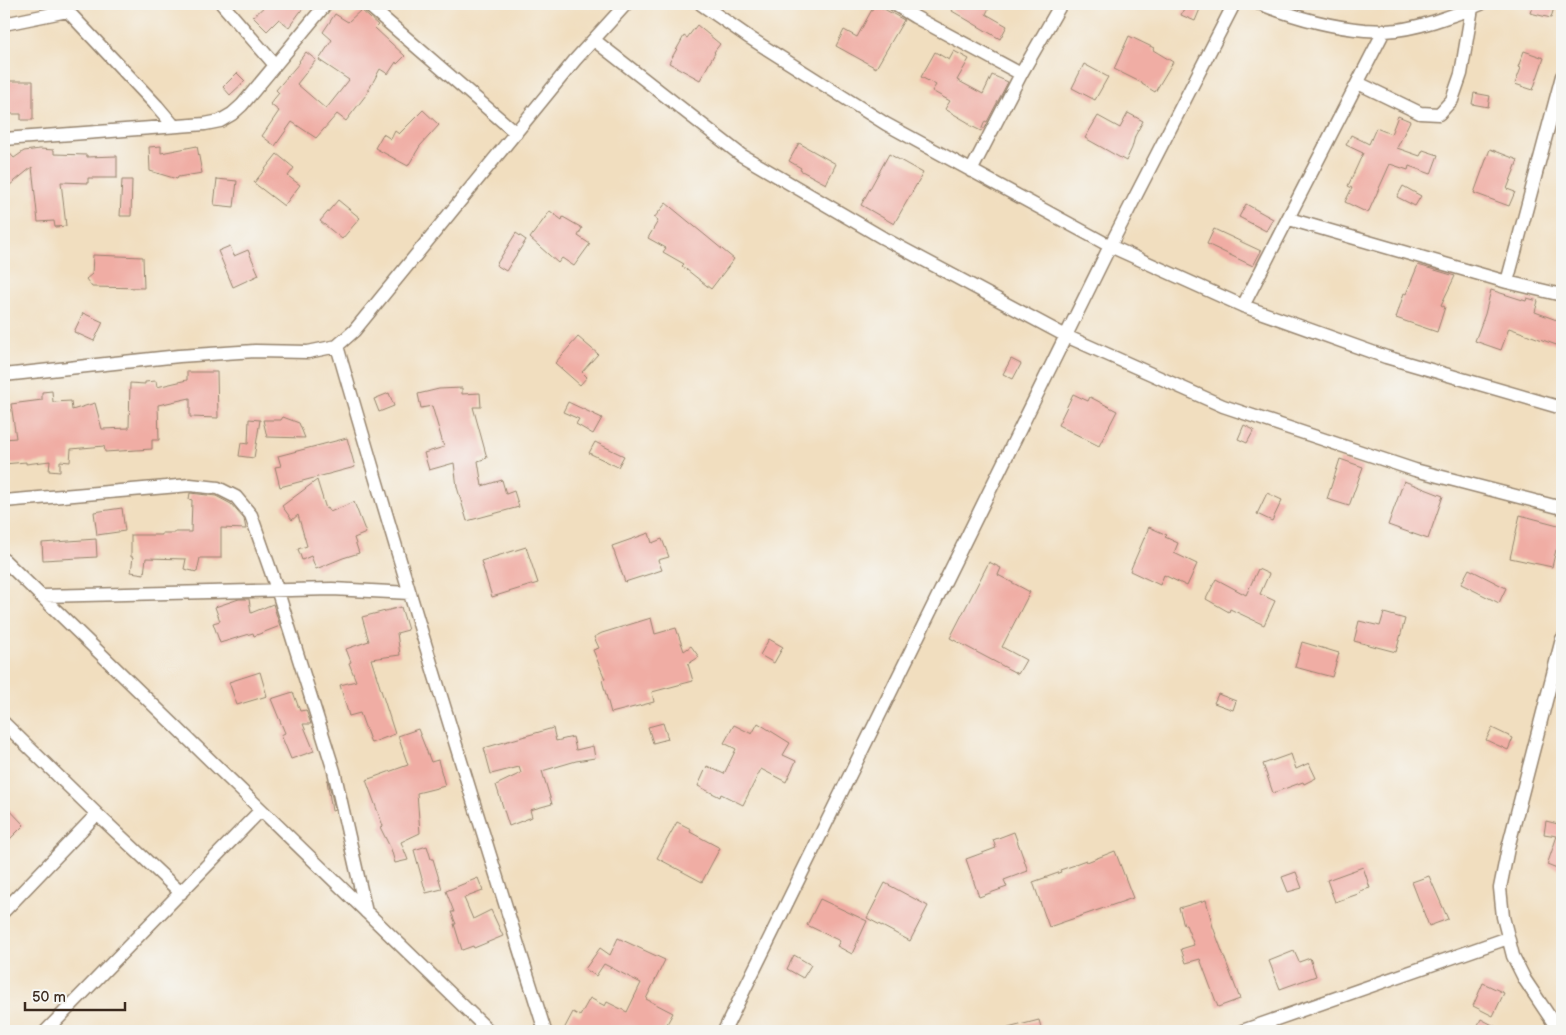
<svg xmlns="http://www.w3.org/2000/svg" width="1566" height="1035" viewBox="0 0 1566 1035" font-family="'Balsamiq Sans',sans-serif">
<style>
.building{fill:#f0ada4}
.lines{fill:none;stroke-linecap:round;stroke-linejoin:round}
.street-casing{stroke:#96846e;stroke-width:15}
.street{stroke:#fff;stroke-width:12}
</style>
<rect width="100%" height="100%" fill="#f6f6f2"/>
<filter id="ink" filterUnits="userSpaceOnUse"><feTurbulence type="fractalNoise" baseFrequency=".02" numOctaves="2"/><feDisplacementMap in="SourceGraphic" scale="10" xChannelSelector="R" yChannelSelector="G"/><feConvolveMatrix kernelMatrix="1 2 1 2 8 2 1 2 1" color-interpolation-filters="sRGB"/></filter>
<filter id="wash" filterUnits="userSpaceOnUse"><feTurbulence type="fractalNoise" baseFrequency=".0096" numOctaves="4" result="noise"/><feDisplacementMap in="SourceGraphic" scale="20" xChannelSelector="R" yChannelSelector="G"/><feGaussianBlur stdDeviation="1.12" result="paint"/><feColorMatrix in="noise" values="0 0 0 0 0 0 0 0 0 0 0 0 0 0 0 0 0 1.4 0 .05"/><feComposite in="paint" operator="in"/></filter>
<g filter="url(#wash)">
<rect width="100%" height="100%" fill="#f1debf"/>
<g id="blocks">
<path class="building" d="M267 4H306L289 27 279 19 267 31 253 17Z
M875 4 904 20 876 68 836 46 844 30 857 37Z
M956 4H991L986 14 1007 26 1000 39 952 11Z
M1186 4H1190L1200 9 1195 21 1181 15Z
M1533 4H1555L1551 18 1530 13Z
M361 10 378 25 375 28 405 56 397 64 396 62 388 74 380 69 366 95 346 121 337 114 316 138 292 122 275 146 262 136 279 111 270 104 279 93 276 90 300 62 299 61 306 52 316 60 297 84 326 109 349 80 319 60 332 40 323 32 335 14 348 22Z
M697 25 720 44 714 52 715 53 700 80 669 63 684 36 687 38Z
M1129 36 1154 48 1153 50 1173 62 1155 92 1142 84V83L1114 69Z
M954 51 969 59 957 80 983 94 992 75 1008 82 987 122 985 121 981 131 969 125V123L945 109 950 101 932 91 936 85 921 77 935 52 949 60Z
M1524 51 1544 58 1533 90 1515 84 1521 68 1518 67Z
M1084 64 1108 77 1095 100 1072 88Z
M237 73 245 81 230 95 223 87Z
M9 81H33V120H21V114H9Z
M1474 93 1490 96 1488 107 1472 104Z
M423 110 439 125 420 146 408 166 375 148 383 134 391 139 395 131 399 134Z
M1128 113 1143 121 1135 136 1132 148 1126 161 1085 138 1098 116 1120 128Z
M1398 116 1410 121 1397 148 1420 156 1423 150 1438 155 1431 174 1409 166 1408 170 1390 164 1368 213 1345 202 1352 188 1348 186 1363 153 1346 145 1351 135 1369 144 1376 128 1391 134Z
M799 143 836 164 826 184 800 170 801 168 789 161Z
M161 146V153L197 146 202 173 178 177 177 179 150 171 149 147Z
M4 147 14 158 24 151 40 149 54 150V154L87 155V157L117 156V178H88V183L61 182 66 226 55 227 54 221 38 222 32 167 4 190Z
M1490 149 1518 160 1507 189 1515 192 1509 206 1474 193Z
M277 154 294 168 288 176 300 185 284 206 254 183Z
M889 154 923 173 894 224 861 205Z
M217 179 237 181 234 207 214 205Z
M122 180H132L131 216H120Z
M1403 186 1421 196 1415 206 1397 197Z
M338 200 360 218 342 239 320 221Z
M666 203 734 259 711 289 682 266 684 264 663 252 666 248 648 238 658 221 654 218Z
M1246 204 1273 219 1266 231 1239 217Z
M550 211 562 220 563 217 582 228 578 236 590 244 574 266 562 258 558 263 530 238Z
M1214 229 1261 251 1253 266 1207 244Z
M516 233 526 240 506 271 496 265Z
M230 246 234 256 248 250 259 275 233 287 218 251Z
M93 255 143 257 144 288 92 287 86 279 92 274Z
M1418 265 1455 276 1441 305 1445 307 1437 332 1396 318 1404 293 1406 294Z
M1491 290 1526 301 1527 298 1538 301 1535 312 1562 322V347L1509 328 1501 350 1475 341 1485 314Z
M83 313 103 322 94 341 74 332Z
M578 337 598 354 582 372 587 377 580 385 555 363Z
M1011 359 1021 364 1013 379 1003 374Z
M187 372H217L218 418 190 417V398L158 405 159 440H152V449L105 452 104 446 71 449 70 462 60 461V472L49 471 50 461 26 464V462L4 464V439L16 438 11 404 42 400V392L52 391 53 402 71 401 72 410 95 403 102 429 129 428 130 383 145 384V382L156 381 157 387 187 380Z
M462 388V394L480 393 481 407H473L487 458 478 461 482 486 502 480 506 494 514 491 519 507 467 521 457 487 454 463 429 470 424 453 444 447 432 406 421 408 418 394 439 389Z
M389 393 394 406 379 412 374 399Z
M1073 394 1088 401 1090 397 1117 411 1099 446 1058 425Z
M568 402 602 418 593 434 576 424 579 419 563 412Z
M283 417 299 423 305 438 267 437 263 420H281Z
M249 419 260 420 254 458 239 456 241 443 248 444Z
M1244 425 1254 430 1247 443 1238 439Z
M347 438 355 467 280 487 275 467 281 466 278 456Z
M595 442 624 456 618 467 589 453Z
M1340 459 1363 467 1349 506 1327 499Z
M317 480 326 509 328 508 330 512 354 502 366 533 354 538 359 553 343 558 316 569 311 556 302 560 298 549 307 546 298 515 292 520 282 506Z
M1404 481 1443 496 1428 539 1388 525Z
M190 493 216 496 231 504 244 519 246 529 221 528V558H200L197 572 184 569 186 559 146 558 144 574 131 572 133 557H131V535H162V533H175V532H191L192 500 189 499Z
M1267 493 1282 500 1272 521 1257 514Z
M122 508 125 531 97 535 94 512Z
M1520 515 1562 526V532L1558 550H1556L1552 567 1510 558Z
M1149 527 1167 535 1165 537 1178 543 1174 553 1197 564 1187 586 1164 575 1160 585 1130 571Z
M649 533 652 543 662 539 669 557 658 560 662 570 625 582 612 546Z
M96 539 97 557 43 560 42 543Z
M526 547 538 583 492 597 481 561Z
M989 562 1001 568 998 575 1030 592 1002 647 1026 660 1018 674 950 638Z
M1258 569 1269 574 1260 594 1275 601 1264 625 1230 609 1229 612 1206 599 1216 579 1246 595Z
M1469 569 1506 588 1499 603 1461 584Z
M239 599H249L251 613 273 604 280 626 254 636 253 633 220 643 213 623 220 621 215 607Z
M401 607 408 630 397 633 400 655 371 659 395 734 371 743 360 713 349 716 340 685 356 681 349 663 351 662 346 649 369 641 362 617Z
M1384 613 1405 619 1396 652 1354 641 1359 621 1380 626Z
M651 618 655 634 676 628 684 651 691 646 699 657 688 664 693 681 652 692 654 702 611 713 602 680 605 679 593 650 599 648 594 637 602 633Z
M769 639 783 647 774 663 760 655Z
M1302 642 1339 653 1332 677 1295 667Z
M260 672 267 696 237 705 229 682Z
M293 692 300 711 306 710 311 724H303L314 751 291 759 281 735 285 733 271 699Z
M1218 694 1236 701 1233 710 1214 703Z
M663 723 668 739 653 743 648 727Z
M758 723 790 743 783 755 796 761 786 782 761 769 743 805 721 794 720 797 698 786 707 766 724 774 736 749 724 743 734 725 752 734Z
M553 728 556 741 573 737 576 750 593 746 595 758 576 761 542 771 552 804 530 810 532 817 509 826 496 785 521 773 519 767 491 774 484 748Z
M1492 728 1513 738 1508 750 1486 740Z
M418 729 431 762 438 760 445 786 417 793 420 833 401 842 408 860 395 863 391 849 380 827 383 826 366 780 408 765 398 736Z
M1291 754 1296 769 1309 763 1316 778 1304 784 1303 782 1273 793 1263 764Z
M327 780H328L335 810 332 811Z
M4 804 24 825 4 845Z
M1546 821 1562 825V871L1547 865 1557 836 1544 834Z
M677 822 691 829 690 832 720 848 702 882 657 858Z
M1014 832 1028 871 1004 880 1007 887 979 897 966 859 996 848 993 840Z
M427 846 431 859H433L442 889 426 893 414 850Z
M1115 851 1133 898 1049 927 1033 882 1061 872 1060 870 1075 865V864L1086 860 1087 862Z
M1363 867 1370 888 1360 891 1361 893 1335 902 1327 880Z
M1296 872 1302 888 1288 892 1282 877Z
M1429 876 1448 919 1429 926 1412 882Z
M478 878 483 891 464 898 473 919 491 910 503 936 474 948 473 946 462 950 454 924H456L451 912H454L446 891Z
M885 883 928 906 910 941 867 918Z
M820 899 867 921 852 954 837 946 840 941 807 925Z
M1206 900 1213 927 1240 999 1218 1007 1200 959 1186 963 1181 949 1194 945 1186 925H1184L1179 908Z
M618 938 665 960 646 999 673 1013 663 1031H563L573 1012 580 1016 590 998 605 1006 607 1002 627 1012 641 983 604 964 596 976 585 969 600 948 610 955Z
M1294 951 1299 962 1310 958 1316 976 1280 989 1269 961Z
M794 955 811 965 803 978 787 969Z
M1483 983 1504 993 1493 1016 1473 1006Z
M1481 1019 1504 1031H1475Z
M1039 1020 1042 1031H1009L1008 1028Z"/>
</g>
</g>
<g filter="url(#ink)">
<use href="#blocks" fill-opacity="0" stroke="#96846e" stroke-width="1"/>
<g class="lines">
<g class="street-casing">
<path id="street" d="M61 4 157 106 174 126
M222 4 275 65
M367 4 516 133
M701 4 750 38 886 124 1110 246 1243 306 1386 357 1562 408
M894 4 915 17 1021 74
M1261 4C1294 17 1329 27 1365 30 1372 30 1378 31 1385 31 1414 30 1454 16 1481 4
M4 24 67 11
M594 40 741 155 883 238 1066 336 1223 406 1415 470 1562 508
M1358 83 1420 113 1439 114 1452 100 1461 74 1472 8
M4 139 205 124 220 121 232 114 242 105 326 4
M971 171 1021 74 1061 4
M1289 219 1507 282 1562 295
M1507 282 1562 76
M1243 306 1384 31
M337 346C403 575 473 803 545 1031
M4 375 179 356 255 351 308 352 337 346 354 331 575 60 626 4
M4 501 190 485 218 488 236 497 251 515 277 589 334 771 366 912
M4 560 489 1031
M42 596 332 589 410 593
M4 723 97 814 181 893
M4 911 97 814
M46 1031 261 810
M724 1031 1110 246 1234 4
M1242 1031 1508 938
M1559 1031 1525 980 1513 956 1503 917 1500 888 1508 848 1562 639"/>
</g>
<use href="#street" class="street"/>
</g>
</g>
<rect width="1566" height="1035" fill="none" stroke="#f6f6f2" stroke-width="20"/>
<path d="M25 1002v8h100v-8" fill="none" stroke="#3b2a1e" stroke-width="2.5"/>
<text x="32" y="1002" font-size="15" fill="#3b2a1e" stroke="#f6f6f2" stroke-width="4" paint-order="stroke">50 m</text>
</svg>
